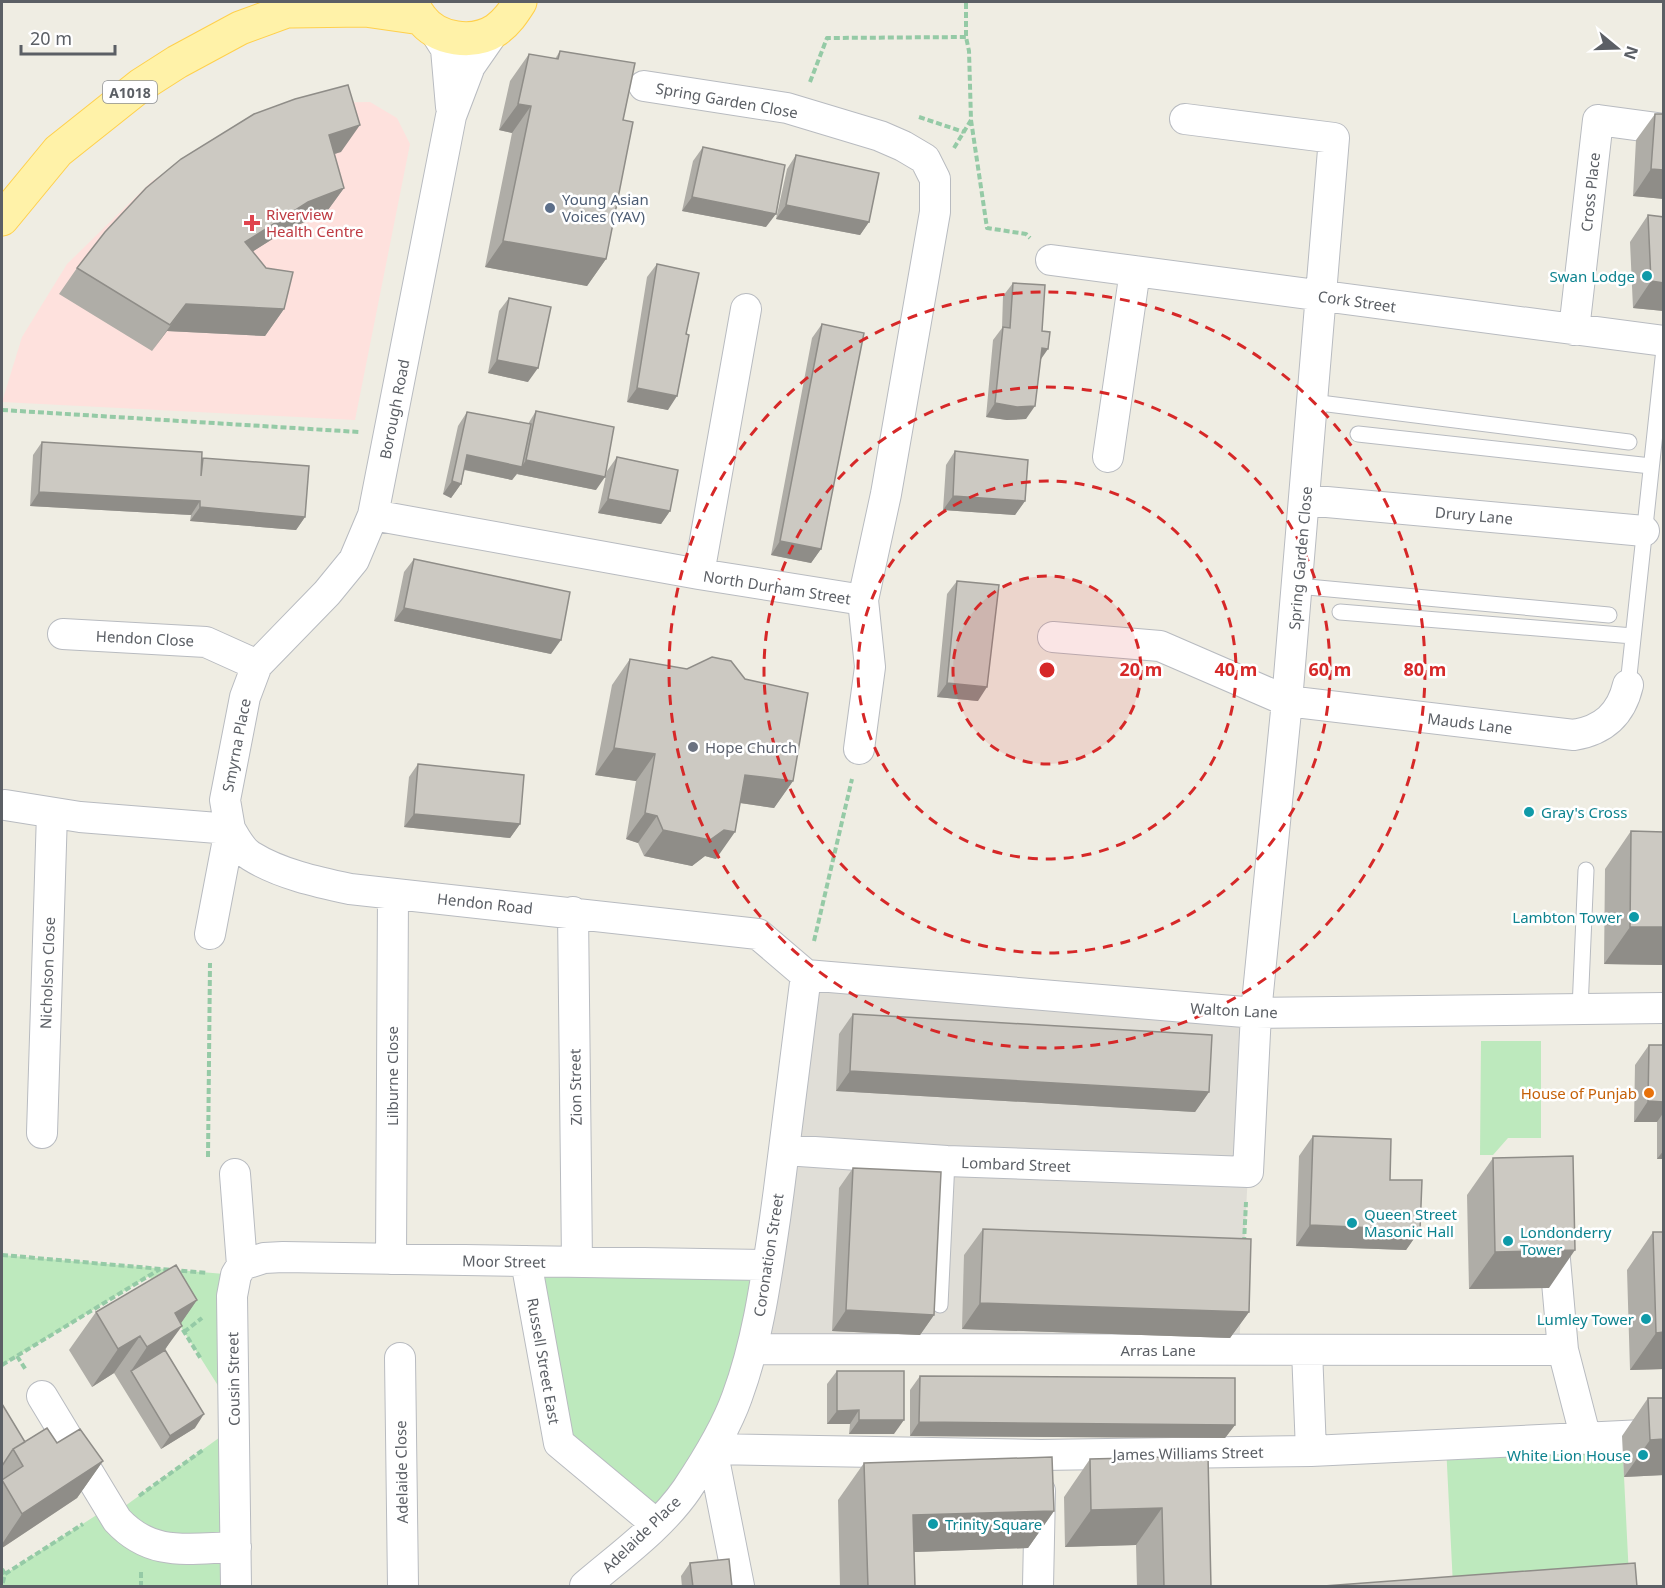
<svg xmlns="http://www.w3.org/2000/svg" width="1665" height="1588" viewBox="0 0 1665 1588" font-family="'Noto Sans',sans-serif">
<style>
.industrial{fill:#e0ded7}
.medical{fill:#fee1dd}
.green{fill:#bde9bd}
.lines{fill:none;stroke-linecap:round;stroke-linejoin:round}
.lane-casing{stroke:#b8bbc0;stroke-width:17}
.street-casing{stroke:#b8bbc0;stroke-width:32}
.primary-casing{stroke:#ffd04c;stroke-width:35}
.path{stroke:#95caa6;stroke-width:4;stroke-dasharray:6 3;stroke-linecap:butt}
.lane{stroke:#fff;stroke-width:15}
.street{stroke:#fff;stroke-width:30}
.primary{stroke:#fff2a8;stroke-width:33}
.wall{fill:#afada7}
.shaded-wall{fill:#8f8d88}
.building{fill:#ccc9c2;stroke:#8f8d88;stroke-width:1.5}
.ring{fill:none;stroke:#d62828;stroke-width:3;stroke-dasharray:10 8}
.service-dot{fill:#5c6f8a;stroke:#fff;stroke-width:2}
.health-dot{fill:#e0444e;stroke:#fff;stroke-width:2}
.culture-dot{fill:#0f9aa8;stroke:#fff;stroke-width:2}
.worship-dot{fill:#6b7280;stroke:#fff;stroke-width:2}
.food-dot{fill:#e8710a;stroke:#fff;stroke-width:2}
.labels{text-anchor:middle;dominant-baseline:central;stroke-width:5;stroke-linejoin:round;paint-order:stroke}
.shield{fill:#fff;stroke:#8c8f93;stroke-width:1.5}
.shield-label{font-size:14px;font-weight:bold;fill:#5b5f65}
.street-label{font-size:15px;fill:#5b5f65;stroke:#fff}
.service-label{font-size:15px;fill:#4e5e75;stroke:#fff;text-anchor:start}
.health-label{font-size:15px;fill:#be3a42;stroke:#fff;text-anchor:start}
.culture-label{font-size:15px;fill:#0d838f;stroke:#fff;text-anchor:end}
.worship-label{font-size:15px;fill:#5b616d;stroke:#fff;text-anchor:start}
.food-label{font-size:15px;fill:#c56008;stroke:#fff;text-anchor:end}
.centre{fill:#d62828;stroke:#fff;stroke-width:3}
.ring-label{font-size:18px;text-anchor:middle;font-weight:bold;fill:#d62828;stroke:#fff;stroke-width:5;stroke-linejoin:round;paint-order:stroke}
</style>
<rect width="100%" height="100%" fill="#efede3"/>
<path class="industrial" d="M806 975 1256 1013 1239 1350 753 1349Z"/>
<path class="medical" d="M370 102 397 118 410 144 355 420 2 402 22 337 67 264 152 181 214 141 302 103Z"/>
<path class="green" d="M1481 1041H1541V1138H1508L1493 1155H1480Z
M2 1255 236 1275 234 1411 149 1276 2 1365Z
M526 1261 768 1265 753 1349 656 1524 559 1443Z
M234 1427 236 1586H2V1569L5 1574 109 1507 114 1514Z
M1622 1436 1629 1577 1453 1586 1446 1445Z"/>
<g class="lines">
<g class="lane-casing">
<path id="lane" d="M1312 402 1629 442
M1358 434 1651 466
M1297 586 1609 615
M1340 612 1633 636
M1628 685 1664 349
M1580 1009 1586 870
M940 1305 947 1161"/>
</g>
<g class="street-casing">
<path id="street" d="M434 30 446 49 451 107
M1051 260 1664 341
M1574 330 1598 120 1664 129
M1108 457 1135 271
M1305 500 1644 531
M373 515 699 574 863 600 886 494 935 212V179L925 159 903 146 880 136 787 108 644 86
M699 574 746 309
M63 634 206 642 257 665
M1053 637 1160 646 1287 701 1574 735C1603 730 1621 715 1628 685
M859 749 870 667 863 600
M5 805 80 817 230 829
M230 829C236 839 241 850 251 856 280 874 317 882 350 889L758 934 806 975C796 1057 786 1138 775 1219 766 1279 758 1340 737 1397 726 1428 705 1462 687 1489 661 1527 620 1556 585 1586
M573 912 577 1262
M210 934 230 829 225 800 245 697 257 665 327 593 354 560 373 515 451 116 470 66 495 30
M806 975 1256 1013 1664 1008
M42 1133 52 813
M785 1150 947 1161 1248 1172 1256 1013 1287 701 1334 138 1185 119
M235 1174 242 1265 236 1275 232 1296 236 1586
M1553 1237 1563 1350 1586 1439
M391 1259 393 894
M526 1261 559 1443 656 1524
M242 1265 264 1258 283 1257 768 1265
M753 1349 1563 1350
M1307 1350 1311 1451
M400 1358 403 1586
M42 1396 117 1520C152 1558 189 1548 236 1547
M712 1449 1041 1455 1311 1451 1664 1434
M712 1449 739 1586
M1038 1586 1040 1491"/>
</g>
<g class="primary-casing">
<path id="primary" d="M411 2C414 7 417 13 421 18 437 40 473 45 496 30 507 22 513 13 520 2
M291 11 365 10 421 18
M2 219 58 151 141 85 177 62 240 28 311 2"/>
</g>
<path class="path" d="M810 82 827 38 966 37
M919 117 964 132
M971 120 987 228 1026 234 1030 238
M954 148 971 120 969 51 966 37V2
M2 410 359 432
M814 941 852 779
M208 1157 210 963
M1244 1243 1246 1202
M2 1255 207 1273
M178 1322 201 1359
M184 1332 202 1318
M17 1356 26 1370
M2 1365 160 1269
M139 1496 203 1450
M2 1569 5 1574 2 1586
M141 1572V1586
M5 1574 83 1524"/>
<use href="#lane" class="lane"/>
<use href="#street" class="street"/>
<use href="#primary" class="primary"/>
</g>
<path class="wall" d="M560 51 623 120 606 259 587 286 485 267 512 133 499 130 510 81 529 54 555 59Z
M1655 114 1664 199 1633 196 1636 140Z
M703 147 766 227 682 211 693 161Z
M341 152 334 154 344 188 325 214 290 228 253 251 284 309 265 336 167 331 152 351 59 294 77 268 146 188Z
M796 155 869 222 860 235 776 219 787 169Z
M1648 215 1664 311 1633 308 1630 242Z
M657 264 668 410 627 402 647 277Z
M1013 283 1041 360 1026 419 1007 420 986 417 993 340 1002 328 1003 296Z
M509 298 528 382 488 373 499 311Z
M822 324 821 549 811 563 771 555 812 338Z
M536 411 596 490 517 474 512 480 464 470 461 484 451 498 443 494 458 426 467 412 528 424Z
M42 442 201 460 203 458 305 517 296 530 190 521 191 515 30 506 33 455Z
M955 451 1025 501 1015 515 943 510 946 465Z
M617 457 670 511 661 524 598 513 607 471Z
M414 559 551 654 394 621 404 572Z
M957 581 978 701 937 697 947 594Z
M630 659 793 781 774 808 740 803 716 859 705 856 692 866 644 856 638 843 626 839 636 781 595 775 612 685Z
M418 764 520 824 510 838 404 827 409 777Z
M1631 831 1664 832V965L1604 964 1605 869Z
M853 1014 1209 1092 1195 1112 836 1091 839 1034Z
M1649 1045H1664V1159H1657V1122H1634L1635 1065Z
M1313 1136 1390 1180 1420 1230 1406 1250 1296 1246 1299 1156Z
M1493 1158 1549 1288 1469 1289 1467 1195Z
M853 1168 934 1315 920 1335 832 1331 839 1188Z
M983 1229 1249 1312 1230 1338 962 1329 964 1255Z
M1653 1232H1664V1369L1630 1370 1627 1270Z
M197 1300 180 1324 165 1350 195 1428 161 1449 114 1373 92 1387 69 1350 96 1312Z
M837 1371 894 1434H849L850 1424H827V1384Z
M920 1376 1235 1425 1225 1438 910 1436V1390Z
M1648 1398 1664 1475 1624 1477 1622 1436Z
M2 1404 25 1442 57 1443 103 1461 77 1498 2 1548Z
M1208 1456 1211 1587H1137L1136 1545 1065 1547 1064 1497 1090 1459Z
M864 1463 1054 1511 1028 1548 914 1552 915 1587H840L838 1500Z
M690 1563 732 1587H682L681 1576Z"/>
<path class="shaded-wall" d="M518 104 531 106 512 133 499 130Z
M360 125 341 152 311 161 329 135Z
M1651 169 1664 170V199L1633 196Z
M344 188 325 214 290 228 227 268 245 242 308 202Z
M692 197 776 214 766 227 682 211Z
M786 205 869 222 860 235 776 219Z
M503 241 606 259 587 286 485 267Z
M1651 281 1664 283V311L1633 308Z
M186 304 284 309 265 336 167 331 152 351Z
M1042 348 1048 349 1039 362Z
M497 360 538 368 528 382 488 373Z
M637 388 677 396 668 410 627 402Z
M995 403 1035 406 1026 419 1007 420 986 417Z
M467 455 522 467 512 480 457 468Z
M526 460 605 477 596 490 517 474Z
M452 481 461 484 451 498 443 494Z
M39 492 200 501 191 515 30 506Z
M953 496 1025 501 1015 515 943 510Z
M608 499 670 511 661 524 598 513Z
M200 507 305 517 296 530 190 521Z
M780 541 821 549 811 563 771 555Z
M404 608 561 640 551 654 394 621Z
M947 683 987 687 978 701 937 697Z
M614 748 655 754 636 781 595 775Z
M745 775 793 781 774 808 727 801Z
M645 813 657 816 638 843 626 839Z
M414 814 520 824 510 838 404 827Z
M663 830H724L735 832 716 859 705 856 692 866 644 856Z
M1630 927H1664V965L1604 964Z
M850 1071 1209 1092 1195 1112 836 1091Z
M1648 1101 1664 1102V1112L1657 1122H1634Z
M1664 1150V1159H1657Z
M1310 1225 1420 1230 1406 1250 1296 1246Z
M1575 1250 1549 1288 1469 1289 1495 1252Z
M197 1300 177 1329 182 1326 155 1363 131 1371 147 1347 175 1313Z
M980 1303 1249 1312 1230 1338 962 1329Z
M846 1310 934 1315 920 1335 832 1331Z
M1664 1332V1369L1630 1370 1656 1333Z
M140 1336 114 1373 92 1387 118 1349Z
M859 1410 850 1424H827L837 1411Z
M204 1414 195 1428 161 1449 170 1436Z
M859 1420H904L894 1434H849Z
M919 1422 1235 1425 1225 1438 910 1436Z
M1664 1439V1475L1624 1477 1650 1440Z
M103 1461 77 1498 2 1548V1544L22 1514Z
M1162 1508 1136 1545 1065 1547 1091 1510Z
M1054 1511 1028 1548 887 1553 913 1515Z"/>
<path class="building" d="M560 51 635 63 623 120 633 122 606 259 503 241 531 106 518 104 529 54 558 59Z
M348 85 360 125 329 135 344 188 308 202 245 242 266 268 293 272 284 309 186 304 170 325 77 268 105 232 146 188 181 159 254 114 295 99Z
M1655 114H1664V170L1651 169Z
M703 147 785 165 776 214 692 197Z
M796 155 879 173 869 222 786 205Z
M1648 215 1664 217V283L1651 281Z
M657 264 699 273 686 334 689 335 677 396 637 388Z
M1013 283 1045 285 1042 331 1050 332 1048 349 1042 348 1035 406 1017 407 995 403 1003 327 1010 328Z
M509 298 551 307 538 368 497 360Z
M822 324 864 333 821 549 780 541Z
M536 411 614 427 605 477 526 460Z
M467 412 531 424 522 467 467 455 461 484 452 481Z
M42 442 202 452 201 476 203 458 309 466 305 517 200 507V501L39 492Z
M955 451 1028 460 1025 501 953 496Z
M617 457 678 470 670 511 608 499Z
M414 559 570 592 561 640 404 608Z
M957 581 999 585 987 687 947 683Z
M712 657 731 661 745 679 808 693 793 781 745 775 735 832 724 830 710 840 663 830 657 816 645 813 655 754 614 748 630 659 687 669Z
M418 764 524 775 520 824 414 814Z
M1631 831 1664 832V927H1630Z
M853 1014 1212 1035 1209 1092 850 1071Z
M1649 1045H1664V1102L1648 1101Z
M1313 1136 1391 1139 1390 1180H1422L1420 1230 1310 1225Z
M1573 1156 1575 1250 1495 1252 1493 1158Z
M853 1168 941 1172 934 1315 846 1310Z
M983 1229 1251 1239 1249 1312 980 1303Z
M1653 1232H1664V1332L1656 1333Z
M176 1265 197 1300 175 1313 182 1326 147 1347 140 1336 118 1349 96 1312Z
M165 1350 204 1414 170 1436 131 1371Z
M837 1371H904V1420H859V1410L837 1411Z
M920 1376 1235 1378V1425L919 1422Z
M1648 1398H1664V1439L1650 1440Z
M2 1404 25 1442 13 1449 2 1466Z
M47 1428 57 1443 80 1429 103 1461 22 1514 2 1480 23 1466 13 1449Z
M1208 1456 1211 1587H1164L1162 1508 1091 1510 1090 1459Z
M1052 1457 1054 1511 913 1515 915 1587H868L864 1463Z
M729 1559 732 1587H693L690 1563Z
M1635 1563 1637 1587H1310Z"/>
<circle cx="1047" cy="670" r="94" fill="#d62828" fill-opacity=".12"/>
<g class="ring">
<circle cx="1047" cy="670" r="94"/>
<circle cx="1047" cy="670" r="189"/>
<circle cx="1047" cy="670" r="283"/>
<circle cx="1047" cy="670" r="378"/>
</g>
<circle class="service-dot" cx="550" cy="208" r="6"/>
<path class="health-dot" d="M249 214h6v6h6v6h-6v6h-6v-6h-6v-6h6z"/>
<g class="culture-dot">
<circle cx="1647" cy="276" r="6"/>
<circle cx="1529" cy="812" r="6"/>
<circle cx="1634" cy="917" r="6"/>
<circle cx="1352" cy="1223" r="6"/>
<circle cx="1508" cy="1241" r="6"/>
<circle cx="1646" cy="1319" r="6"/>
<circle cx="1643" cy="1455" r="6"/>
<circle cx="933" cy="1524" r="6"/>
</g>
<circle class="worship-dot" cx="693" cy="747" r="6"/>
<circle class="food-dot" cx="1649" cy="1093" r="6"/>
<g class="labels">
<rect class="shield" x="103" y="81" width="54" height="22" rx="4.5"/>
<g class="shield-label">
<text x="130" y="92">A1018</text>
</g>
<g class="street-label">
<text transform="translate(727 100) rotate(10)">Spring Garden Close</text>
<text transform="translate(1590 192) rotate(-84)">Cross Place</text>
<text transform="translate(1357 301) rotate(8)">Cork Street</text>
<text transform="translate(394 409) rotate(-79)">Borough Road</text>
<text transform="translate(1474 515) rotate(5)">Drury Lane</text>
<text transform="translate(1300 558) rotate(-85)">Spring Garden Close</text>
<text transform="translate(777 587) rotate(9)">North Durham Street</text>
<text transform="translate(145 638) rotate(3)">Hendon Close</text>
<text transform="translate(1470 723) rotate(7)">Mauds Lane</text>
<text transform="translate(236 745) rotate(-79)">Smyrna Place</text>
<text transform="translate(485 903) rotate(6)">Hendon Road</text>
<text transform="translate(47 973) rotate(-88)">Nicholson Close</text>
<text transform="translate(1234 1010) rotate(3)">Walton Lane</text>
<text transform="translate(392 1076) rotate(-90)">Lilburne Close</text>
<text transform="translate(575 1087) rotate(-91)">Zion Street</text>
<text transform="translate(1016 1164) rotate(2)">Lombard Street</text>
<text transform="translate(768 1255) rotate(-81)">Coronation Street</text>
<text transform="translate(504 1261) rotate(1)">Moor Street</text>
<text x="1158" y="1350">Arras Lane</text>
<text transform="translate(544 1361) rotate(80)">Russell Street East</text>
<text transform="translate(233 1379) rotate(-91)">Cousin Street</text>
<text transform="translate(1188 1453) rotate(-1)">James Williams Street</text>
<text transform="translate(401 1472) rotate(-91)">Adelaide Close</text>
<text transform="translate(641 1534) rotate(-44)">Adelaide Place</text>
</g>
<g class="service-label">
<text x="562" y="199">Young Asian<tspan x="562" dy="17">Voices (YAV)</tspan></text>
</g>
<g class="health-label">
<text x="266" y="214">Riverview<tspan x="266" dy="17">Health Centre</tspan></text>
</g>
<g class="culture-label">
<text x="1635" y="276">Swan Lodge</text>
<text x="1541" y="812" text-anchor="start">Gray's Cross</text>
<text x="1622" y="917">Lambton Tower</text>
<text x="1364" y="1214" text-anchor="start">Queen Street<tspan x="1364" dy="17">Masonic Hall</tspan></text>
<text x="1520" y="1232" text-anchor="start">Londonderry<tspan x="1520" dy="17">Tower</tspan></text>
<text x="1634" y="1319">Lumley Tower</text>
<text x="1631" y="1455">White Lion House</text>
<text x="945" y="1524" text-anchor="start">Trinity Square</text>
</g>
<g class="worship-label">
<text x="705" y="747">Hope Church</text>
</g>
<g class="food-label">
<text x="1637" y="1093">House of Punjab</text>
</g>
</g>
<circle cx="1047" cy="670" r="9" class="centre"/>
<g class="ring-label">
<text x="1141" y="676">20 m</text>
<text x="1236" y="676">40 m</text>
<text x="1330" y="676">60 m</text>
<text x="1425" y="676">80 m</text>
</g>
<rect width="1665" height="1588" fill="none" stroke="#5b5f65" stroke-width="6"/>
<g transform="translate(1617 48) rotate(109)" stroke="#ffffff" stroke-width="4.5" paint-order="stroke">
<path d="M0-4.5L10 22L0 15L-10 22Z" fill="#5b5f65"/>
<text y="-9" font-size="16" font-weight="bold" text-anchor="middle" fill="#5b5f65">N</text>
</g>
<path d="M21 45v9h94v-9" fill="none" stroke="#5b5f65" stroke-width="3"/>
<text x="30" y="45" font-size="18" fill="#5b5f65" stroke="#ffffff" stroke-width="4.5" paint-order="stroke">20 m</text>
</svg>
